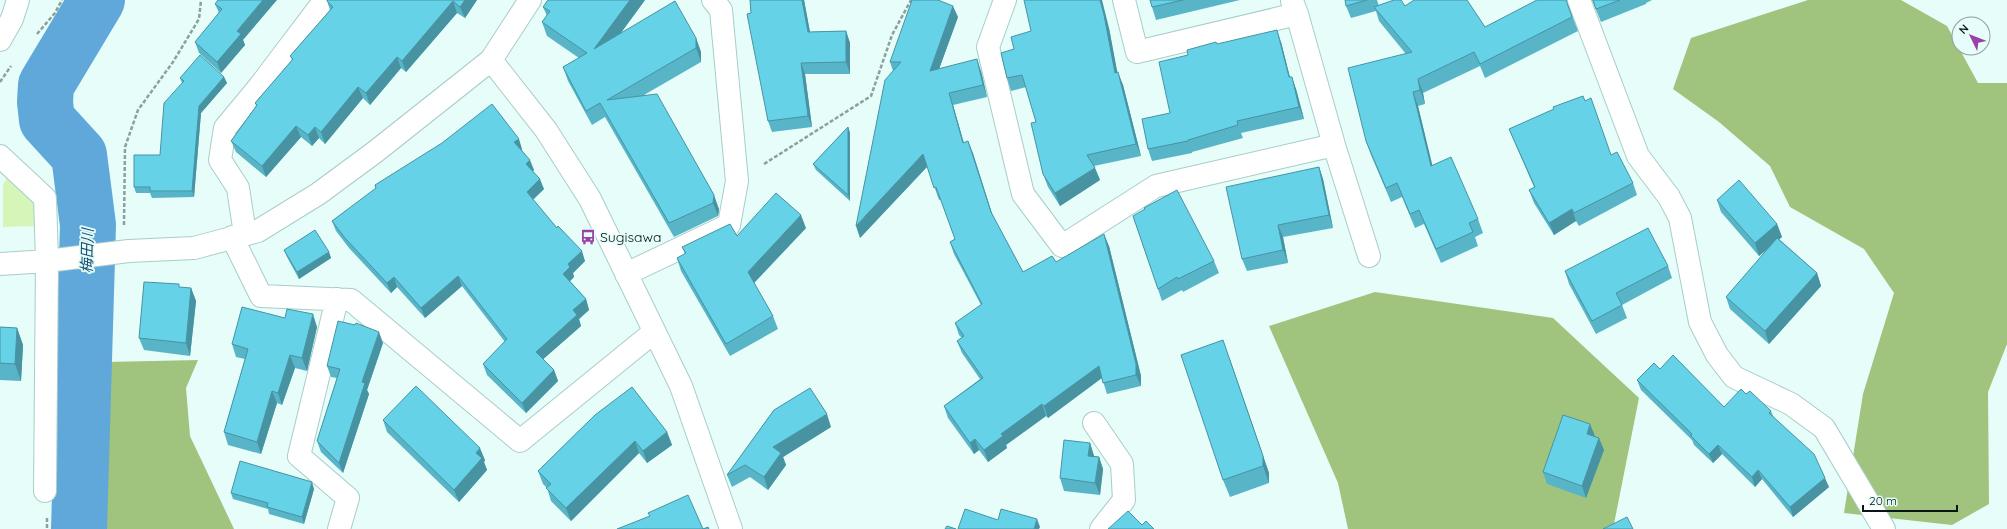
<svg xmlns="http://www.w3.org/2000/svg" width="2007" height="529" viewBox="0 0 2007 529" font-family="Quicksand,'Noto Sans JP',sans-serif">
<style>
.green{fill:#d6f6b9}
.forest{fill:#a0c47d}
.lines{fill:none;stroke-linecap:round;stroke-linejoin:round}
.river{stroke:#5fa8d9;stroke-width:56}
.minor-casing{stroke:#a8cdc8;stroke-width:24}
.path{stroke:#8da09d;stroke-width:2.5;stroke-dasharray:4 2;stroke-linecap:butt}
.minor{stroke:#fff;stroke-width:22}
.wall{fill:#58b5c8}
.shaded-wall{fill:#4793a2}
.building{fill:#66d2e8;stroke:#4793a2}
.labels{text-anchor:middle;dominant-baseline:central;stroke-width:3.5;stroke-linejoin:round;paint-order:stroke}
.poi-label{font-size:14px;fill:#081614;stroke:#e6fdfa;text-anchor:start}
.water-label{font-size:15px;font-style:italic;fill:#184f71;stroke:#e6fdfa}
</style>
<rect width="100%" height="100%" fill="#e6fdfa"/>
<path class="green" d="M8 176 40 201 37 226 3 227V185Z"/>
<path class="forest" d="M1808 0H1901L1947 26 1978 83H2007V344L1988 392 1989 504 1952 525 1844 513 1863 394 1894 293 1864 249 1790 207 1770 166 1719 122 1673 89 1691 38Z
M1375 292 1553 318 1639 398 1613 529H1348L1338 483 1269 326Z
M198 360 186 388 190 436 234 529H97L106 362Z"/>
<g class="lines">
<path class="river" d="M79 529 88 225 79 155 47 120 45 102 46 85 97 0"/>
<g class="minor-casing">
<path id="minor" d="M1005 0 988 47 1023 194 1062 246 1156 186 1334 145
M1124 0 1137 52 1297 14 1292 1
M1579 0 1638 156 1669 197 1680 218 1700 322 1717 355 1734 377 1791 404 1824 428 1884 529
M1297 14 1334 145 1369 256
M0 40 12 19 18 0
M491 60 546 130 590 199 681 386 731 529
M0 156 45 198 47 261 45 491
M245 234 238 188 220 160 225 128 259 87 321 5
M232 237 261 296 351 300 520 441 654 332
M0 264 47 261 129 251 194 248 258 231 318 194 375 152 491 60 530 0
M626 274 729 225 737 181 721 10 713 0
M337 299 299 456 348 498 339 529
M1094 423 1122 464 1124 500 1101 529"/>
</g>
<path class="path" d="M37 34 55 13 62 0
M0 82 11 66
M764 164 871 96 892 35 911 0
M124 225 125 147 138 110 173 62 199 19 201 0
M47 518V529"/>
<use href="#minor" class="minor"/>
</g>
<path class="wall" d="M218 0 243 40 245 45 221 73 199 53 195 42 219 13 215 4Z
M327 0H477L465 18 457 13 406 72 401 68 370 105 363 98 325 144 319 138 312 146 301 137 266 177 236 152 231 141 256 106 255 103 292 60 290 56 330 10 327 1Z
M548 0H645L620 34 696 38 701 52V62L644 95 719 209 718 216 674 237 605 117 592 125 568 81 563 67 579 58 547 36 542 22 547 16 543 7Z
M750 0H804L810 32 846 31 850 43V74H805L812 127 772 132 768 121 751 13Z
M1150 0H1240L1156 20 1152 7Z
M1345 0H1377L1379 6H1405L1485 27 1566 0 1578 31 1485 78 1480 66 1423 93 1425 104 1418 106 1432 166 1478 219 1483 233 1475 237 1478 246 1441 263 1424 224 1415 228 1402 197 1391 202 1371 155 1366 141 1406 54 1379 21 1376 11 1351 18 1346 6Z
M1592 0H1652L1646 3V4L1601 22Z
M958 17 939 69 981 71 987 97 953 105 964 143 968 141 992 214 1023 272 1109 246 1141 376V386L1107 394 1102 378 1048 418 1046 416 1006 445 1007 448 988 462 979 450 974 454 948 418 944 406 980 379 962 353 957 341 962 338 959 335 955 323 981 305 954 254 950 242 955 239 941 199 939 200 927 166 860 238 893 71 890 62Z
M1109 28 1117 73 1123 85 1141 156 1094 166 1100 180 1060 206 1048 187 1043 174 1036 122 1026 87 1011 91 1007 78 1014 49Z
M1281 42 1290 77 1296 89 1304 119 1241 133 1243 138 1192 152V153L1152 161 1148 149 1170 113 1188 55 1217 44Z
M224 77 227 83 201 113 194 197 152 198 150 193H136L134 187 160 155 182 83 180 78Z
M848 127 850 133V201L816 170 813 164Z
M1509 129 1611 155 1633 183 1637 195 1579 226 1576 221 1554 235 1534 203 1529 190 1534 187 1514 141Z
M522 149V150L534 170 533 171 544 189 533 200 585 261 573 273 574 277 570 281 586 299 589 310 579 319 581 326 543 359 554 370 558 381 526 413 487 375 483 364 505 342 462 286 425 318 397 287 391 293 349 248 336 231 332 221 376 189 375 185Z
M1319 167 1323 179 1333 228 1283 237 1288 263 1247 271 1242 259Z
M1717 200 1777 224 1782 237 1779 239 1817 273 1821 286 1769 344 1730 309 1726 297 1770 247 1759 256 1721 212Z
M1133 216 1214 261 1219 273 1183 292 1182 290 1162 301Z
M806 228 754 283 773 316 778 329 730 356 681 271 677 258 685 254 682 247 737 236Z
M284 250 329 252 331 258 299 279 287 257Z
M1668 266 1672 278 1622 305 1627 318 1596 334 1569 284 1565 271Z
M191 288 196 301 190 356 144 350 139 338Z
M285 318 317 327 307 371 295 368 282 405 277 403 261 454 228 445 224 432 245 359 236 357 232 344Z
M0 327 17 328 23 345 21 381 0 380Z
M383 343 367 390 369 394 343 473 321 452 317 441 337 378 331 377 327 366Z
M1229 357 1269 473V483L1230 497 1223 480Z
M1660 369 1724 407 1746 394 1771 411 1773 416 1829 487 1793 517 1762 479 1755 487 1722 454 1713 463 1694 445 1692 440 1641 390 1637 380Z
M774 410 831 427 783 457 786 465 768 490 750 477 732 487 727 475Z
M595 415 667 432 672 445 647 463 639 453 571 521 551 501 547 488 543 484 538 471Z
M383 420 485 460 484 462 487 470 459 502 387 432Z
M1595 436 1604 450 1586 498 1547 484 1543 472Z
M1090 443 1094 456 1099 457 1103 469 1100 495 1064 491 1060 478Z
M314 489 304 524 269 514 268 509 233 499 231 493Z"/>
<path class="shaded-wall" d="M263 0H277L243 40 245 45 221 73 217 62 237 31Z
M465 0H477L465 18 460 7Z
M630 0H645L599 63 594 49Z
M802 0H804L812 43 808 32Z
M1100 0H1102L1109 28 1120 86 1115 73Z
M453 1 457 13 406 72 402 61Z
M953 6 958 17 934 83 930 71Z
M1277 30 1281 42 1293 90 1289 77Z
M846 31 850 43V74L846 62Z
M696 38 701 52V62L696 48Z
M397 57 401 68 370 105 366 93Z
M977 59 981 71 987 97 983 85Z
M801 63 805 74 812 127 808 116Z
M1118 72 1123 85 1141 156 1136 144Z
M224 77 227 83 201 113 194 197 192 191 199 106Z
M1292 77 1296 89 1304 119 1299 107Z
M1418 79 1423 93 1425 104 1420 90Z
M358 87 363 98 325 144 321 132Z
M1413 92 1418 106 1436 180 1431 166Z
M949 93 953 105 967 155 963 143Z
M296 126 301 137 266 177 262 166Z
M315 127 319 138 312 146 308 135Z
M848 127 850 133V201L848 195Z
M519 139 522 149 518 152 514 142Z
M968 141 973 153 995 223 991 212Z
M923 154 928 166 860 238 856 226Z
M530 160 534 170 530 174 526 164Z
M1319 167 1323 179 1333 228 1329 215Z
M1095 168 1100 180 1060 206 1055 193Z
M540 179 544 189 530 202 527 192Z
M714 195 719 209 718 216 713 203Z
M1572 209 1576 221 1554 235 1549 223Z
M801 215 806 228 753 284 748 272Z
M1777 224 1782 237 1759 256 1755 243Z
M1278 225 1283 237 1288 263 1283 250Z
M1104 234 1109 246 1141 376V386L1136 375Z
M582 251 585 261 573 273 574 277 567 284 563 274 568 264Z
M329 252 331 258 299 279 297 272Z
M1817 273 1821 286 1769 344 1765 331Z
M458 276 462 286 425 318 421 308Z
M394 277 397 287 391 293 387 283Z
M191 288 196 301 190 356 186 343Z
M586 299 589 310 579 319 581 326 540 362 536 352 573 310Z
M313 314 317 327 307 371 302 358Z
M17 328 23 345 21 381 15 364Z
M379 332 383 343 367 390 369 394 343 473 339 463 362 382Z
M290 355 295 368 282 405 278 393Z
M1229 357 1269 473V483L1263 466Z
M1099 366 1103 377 1048 418 1044 406Z
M554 370 558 381 526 413 522 403Z
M272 391 277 403 261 454 257 442Z
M1042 404 1046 416 1006 445 1007 448 988 462 984 450 1001 434Z
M827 414 831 427 783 457 786 465 768 490 764 477 773 447Z
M1590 424 1595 436 1587 434Z
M667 432 672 445 647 463 643 451Z
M1599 438 1604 450 1586 498 1582 486Z
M975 439 979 450 974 454 970 443Z
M635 441 639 453 571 521 566 508Z
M1090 443 1094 456 1093 468 1088 456Z
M1718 445 1722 454 1713 463 1709 454Z
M480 448 485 460 484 462 487 470 459 502 454 490 476 453Z
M1099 457 1103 469 1100 495 1095 483Z
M1758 470 1762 479 1755 487 1752 477Z
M1825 478 1829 487 1793 517 1790 507Z
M312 482 314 489 304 524 302 517Z
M1037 519 1040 527 1039 529H1034Z"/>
<path class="building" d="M218 0H263L237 31 241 34 217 62 195 42 222 9 215 4Z
M327 0H465L460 7 453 1 402 61 397 57 366 93 358 87 321 132 315 127 308 135 296 126 262 166 231 141 257 105 255 103 293 59 290 56 333 7 327 1Z
M548 0H630L594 49 675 1 696 38V48L607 100 657 94 714 195 713 203 669 223 600 103 586 111 563 67 587 53 542 22 550 11 543 7Z
M750 0H802L808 32 846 31V62L801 63 808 116 768 121 747 14 751 13Z
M912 0H938L953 6 930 71 977 59 983 85 949 93 963 143 968 141 991 212 1023 272 1052 256 1056 262 1104 234 1136 364V375L1103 383 1099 366 1044 406 1042 404 1001 434 1003 436 984 450 975 439 970 443 944 406 983 378 957 341 964 336 955 323 982 304 950 242 955 239 936 187 934 188 923 154 856 226 885 80 901 62H890Z
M1024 0H1100L1104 15 1115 73 1118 72 1136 144 1087 155 1095 168 1055 193 1043 174 1031 123 1036 122 1022 75 1007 78 1001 53 1014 49 1011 37 1031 31Z
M1150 0H1183L1152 7Z
M1345 0H1367L1346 6Z
M1394 0H1401L1405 6 1414 0H1467L1485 27 1537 0H1566L1572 17 1480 64 1474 52 1418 79 1420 90 1413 92 1431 166 1451 157 1478 219 1469 223 1473 232 1436 249 1419 210 1410 214 1397 183 1386 188 1366 141 1348 68 1412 52 1374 7Z
M1593 0H1620L1596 9Z
M1277 30 1289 77H1292L1299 107 1237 121 1238 125 1188 140V141L1148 149 1142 119 1170 113 1159 62 1188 55 1187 50 1216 42 1217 44Z
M200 55 224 77 199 106 192 191H150V187H134V155H160L164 103 184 81 180 78Z
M1583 96 1585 101 1591 98 1611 155 1617 152 1633 183 1574 213 1572 209 1549 223 1529 190 1535 187 1509 129 1554 109 1553 107Z
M492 104 519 139 514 142 530 160 526 164 540 179 527 192 557 228 558 226 582 251 568 264 570 267 563 274 586 299 573 310 577 315 536 352 554 370 522 403 483 364 507 339 458 276 421 308 394 277 387 283 345 238 332 221 376 188 375 185 442 143Z
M848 127V195L813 164Z
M1319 167 1329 215 1278 225 1283 250 1242 259 1226 187Z
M1739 180 1777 224 1755 243 1717 200Z
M1177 190 1214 261 1178 279 1177 277 1158 289 1133 216 1145 209 1144 208Z
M776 193 801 215 748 272 773 316 726 344 677 258 686 253 682 247 730 224 737 236Z
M1648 228 1668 266 1616 293 1622 305 1592 321 1565 271Z
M315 230 329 252 297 272 284 250Z
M1777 238 1817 273 1765 331 1726 297Z
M144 282 179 284V287L191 288 186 343 139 338Z
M242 307 285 318 287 309 313 314 302 358 290 355 278 393 272 391 257 442 224 432 248 349 232 344Z
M338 321 355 325 356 323 379 332 362 382 365 383 339 463 317 441 340 369 327 366Z
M0 327 17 328 15 364 0 363Z
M1223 340 1263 456V466L1223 480 1181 355Z
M1673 355 1724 407 1741 389 1746 394 1750 391 1771 411 1769 413 1814 454 1825 478 1790 507 1758 470 1752 477 1718 445 1709 454 1691 436 1692 434 1637 380 1654 363 1660 369Z
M416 386 480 448 476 453 482 458 454 490 383 420Z
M632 387 667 432 643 451 635 441 566 508 546 488 551 484 538 471 595 415Z
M810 388 827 414 773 447 781 453 764 477 745 465 727 475 774 410Z
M1563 415 1590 424 1587 434 1599 438 1582 486 1543 472Z
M1064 440 1090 443 1088 456 1099 457 1095 483 1060 478Z
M240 461 312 482 302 517 267 507 268 503 231 493Z
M688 495 703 529H617L650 516 648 513Z
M965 509 998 520 1001 509 1037 519 1034 529H958Z
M1128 511 1142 525 1146 521 1154 529H1108Z
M1627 517 1633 529H1603Z
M947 526 956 529H945Z
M708 527 709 529H703Z"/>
<defs>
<g id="bus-bare" transform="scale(1.2)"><path d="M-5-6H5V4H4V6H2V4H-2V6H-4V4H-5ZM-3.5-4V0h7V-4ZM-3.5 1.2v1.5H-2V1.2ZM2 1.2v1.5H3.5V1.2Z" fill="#9b3fa9" stroke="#e6fdfa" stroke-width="2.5" paint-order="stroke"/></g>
</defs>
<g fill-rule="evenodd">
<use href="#bus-bare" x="588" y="237"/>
</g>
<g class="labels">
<g class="poi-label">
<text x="600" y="237">Sugisawa</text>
</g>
<g class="water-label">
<text transform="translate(87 251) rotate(-89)">梅田川</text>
</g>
</g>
<g transform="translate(1971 36) rotate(313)"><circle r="19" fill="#e6fdfa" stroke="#8da19e"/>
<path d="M0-3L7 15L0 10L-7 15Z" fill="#9b3fa9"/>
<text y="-6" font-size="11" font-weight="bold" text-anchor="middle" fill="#081614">N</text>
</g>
<path d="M1863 505v6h94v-6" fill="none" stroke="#081614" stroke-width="2"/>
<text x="1869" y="505" font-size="12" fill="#081614" stroke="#e6fdfa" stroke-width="3" paint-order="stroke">20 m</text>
</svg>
